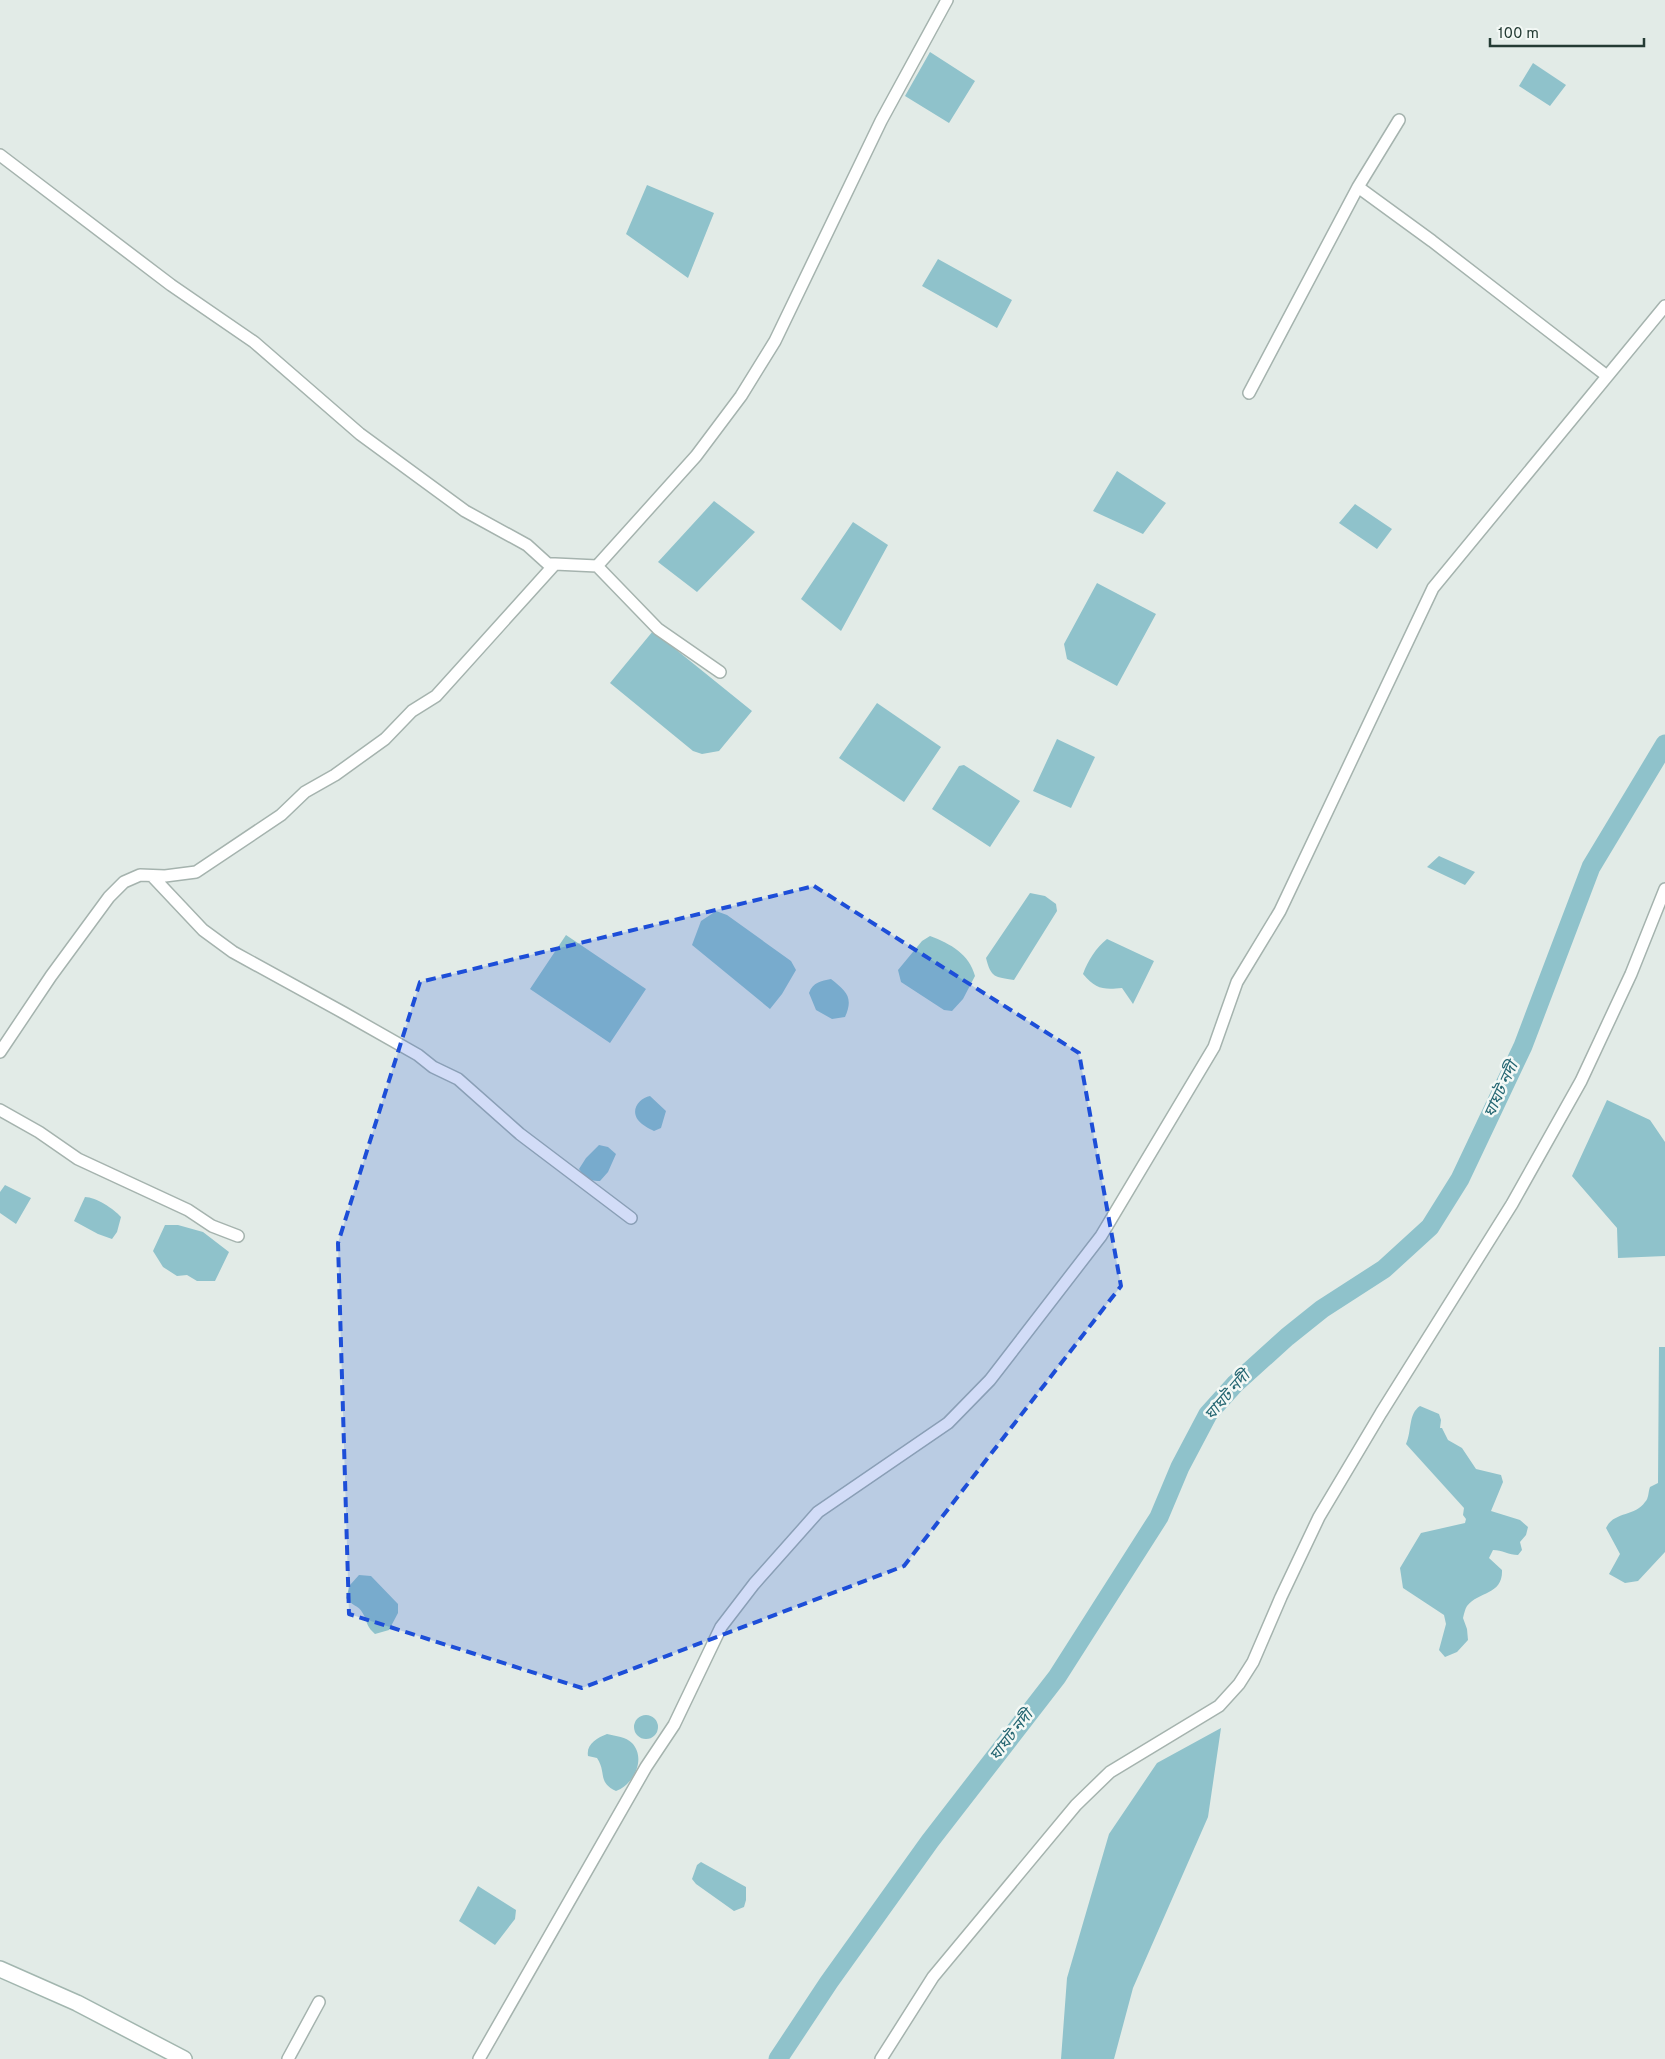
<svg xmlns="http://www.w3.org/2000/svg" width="1665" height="2059" viewBox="0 0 1665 2059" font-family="Overpass,'Noto Sans Bengali',sans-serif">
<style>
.water{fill:#8fc2cb}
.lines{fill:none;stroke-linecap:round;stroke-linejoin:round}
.river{stroke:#8fc2cb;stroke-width:19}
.minor-casing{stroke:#a5b3ae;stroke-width:14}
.secondary-casing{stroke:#a2b6af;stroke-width:18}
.minor{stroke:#fff;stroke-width:11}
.secondary{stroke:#fff;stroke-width:15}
.marked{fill:#1d4ed8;fill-opacity:0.2;stroke:#1d4ed8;stroke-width:4;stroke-dasharray:10 6;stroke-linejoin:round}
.labels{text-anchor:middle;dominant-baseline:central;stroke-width:5;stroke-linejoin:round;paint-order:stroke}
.water-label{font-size:16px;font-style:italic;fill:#236571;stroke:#f3f8f5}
</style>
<rect width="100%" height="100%" fill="#e2ebe7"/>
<path class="water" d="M930 52 975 81 949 123 905 96Z
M1533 63 1566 85 1550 106 1519 86Z
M647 185 714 213 688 278 626 234Z
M938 259 1012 300 997 328 922 286Z
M1117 471 1166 503 1143 534 1093 511Z
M714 501 755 532 697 592 658 562Z
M1355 504 1392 529 1377 549 1339 523Z
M853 522 888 545 841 631 801 599Z
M1097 583 1156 614 1117 686 1067 659 1064 644Z
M653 631 752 711 719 751 702 754 693 751 610 683Z
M877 703 941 747 904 802 839 758Z
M1057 739 1095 757 1071 808 1033 791Z
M964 765 1020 801 990 847 932 809 959 766Z
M1439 856 1475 872 1465 885 1427 867Z
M1030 893 1045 896 1056 904 1057 911 1014 980C995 977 991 978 986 958Z
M716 911 727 915 791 961 796 970 782 994 770 1009 692 945 701 921Z
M566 935 646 989 610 1043 530 989Z
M930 936C951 944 969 954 975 976L963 999 952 1011 944 1010 901 982 898 970 922 941Z
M1107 939 1154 961 1133 1004 1122 988C1103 990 1096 989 1083 974 1088 960 1096 948 1107 939Z
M831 979C846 991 854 997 845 1017L832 1019 816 1010 809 993C813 982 821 981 831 979Z
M650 1096 666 1111 661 1128 654 1131C649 1129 641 1124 638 1120 630 1109 640 1098 650 1096Z
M1607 1100 1650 1120 1665 1142V1256L1618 1258 1617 1228 1572 1176Z
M599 1145 608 1147 616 1154 608 1172 600 1181C591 1182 584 1176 579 1169L586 1158Z
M5 1185 31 1198 16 1224 0 1213V1192Z
M85 1197C96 1197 114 1209 121 1217L117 1232 112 1239 98 1234 74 1221Z
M165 1225H178L203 1232 229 1252 215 1281H197L187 1275 177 1276 163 1267 153 1251Z
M1659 1347H1665V1552L1638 1581 1625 1583 1609 1574 1620 1554 1606 1528C1614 1511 1635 1517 1645 1502 1649 1498 1648 1492 1650 1487L1658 1483Z
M1420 1406 1439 1414 1441 1420 1440 1428H1442L1448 1440 1462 1448 1476 1469 1501 1475 1503 1482 1491 1511 1520 1520 1528 1527 1526 1535 1520 1542 1522 1550 1518 1555C1509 1555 1502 1550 1493 1550L1489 1558 1502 1570C1503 1595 1479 1591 1467 1606 1465 1609 1464 1614 1463 1618L1467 1629 1468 1640 1457 1652 1445 1657 1439 1650 1446 1624 1444 1615 1403 1588 1400 1568 1421 1533 1465 1523 1466 1519 1463 1515 1464 1508 1406 1444C1412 1431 1408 1414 1420 1406Z
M359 1575 371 1576 398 1604V1613L389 1630 375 1634C365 1625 368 1621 362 1612 359 1606 351 1605 346 1598L350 1585Z
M634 1727a12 12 0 1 1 24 0a12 12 0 1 1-24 0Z
M1221 1728 1208 1817 1133 1988 1114 2059H1061L1067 1978 1109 1834 1157 1763Z
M607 1734C616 1736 626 1737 632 1743 647 1759 633 1785 616 1791 597 1782 607 1773 597 1758L588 1756C586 1744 597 1738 607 1734Z
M701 1862 746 1887V1900L744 1907 734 1911 696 1884 692 1879 697 1865Z
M478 1886 516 1910 515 1919 495 1945 459 1921Z"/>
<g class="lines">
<path class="river" d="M778 2059 829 1982 930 1841 1057 1677 1159 1517 1180 1467 1208 1414 1235 1384 1287 1337 1322 1309 1384 1269 1430 1227 1460 1179 1523 1046 1591 867 1665 744"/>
<g class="minor-casing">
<path id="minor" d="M0 155 171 285 254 342 360 434 465 511 527 545 548 564H555
M1358 187 1432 241 1607 376
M1249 393 1358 187 1399 120
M597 566 658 629 720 672
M153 877 203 930 233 952 344 1013 418 1055 433 1067 458 1079 520 1134 631 1218
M0 1052 51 976 109 897 124 882 140 875 165 876 196 872 281 815 305 792 335 775 385 739 412 711 436 696 555 564 597 566 696 456 741 396 775 341 881 121 947 0
M0 1110 39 1132 78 1159 188 1210 212 1226 238 1236
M288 2059 319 2002
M479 2059 646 1767 674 1725 721 1627 754 1584 818 1512 948 1423 990 1380 1101 1236 1214 1047 1237 982 1280 911 1433 588 1665 306
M881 2059 933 1977 1076 1805 1110 1772 1219 1706 1239 1684 1253 1662 1281 1597 1319 1517 1381 1413 1512 1204 1581 1081 1631 974 1665 889"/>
</g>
<g class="secondary-casing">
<path id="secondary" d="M0 1969 77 2003 184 2059"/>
</g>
<use href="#minor" class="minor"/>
<use href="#secondary" class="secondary"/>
</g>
<path class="marked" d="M814 886 1079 1053 1121 1286 904 1566 582 1688 349 1614 338 1243 420 982Z"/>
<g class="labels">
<g class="water-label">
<text transform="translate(1502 1090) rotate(-65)">ঘাঘট নদী</text>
<text transform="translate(1228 1396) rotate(-49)">ঘাঘট নদী</text>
<text transform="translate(1012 1736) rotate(-52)">ঘাঘট নদী</text>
</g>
</g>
<path d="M1490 38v8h154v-8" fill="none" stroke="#243b34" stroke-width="2.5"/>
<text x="1498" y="38" font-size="15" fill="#243b34" stroke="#f3f8f5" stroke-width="4" paint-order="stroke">100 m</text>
</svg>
